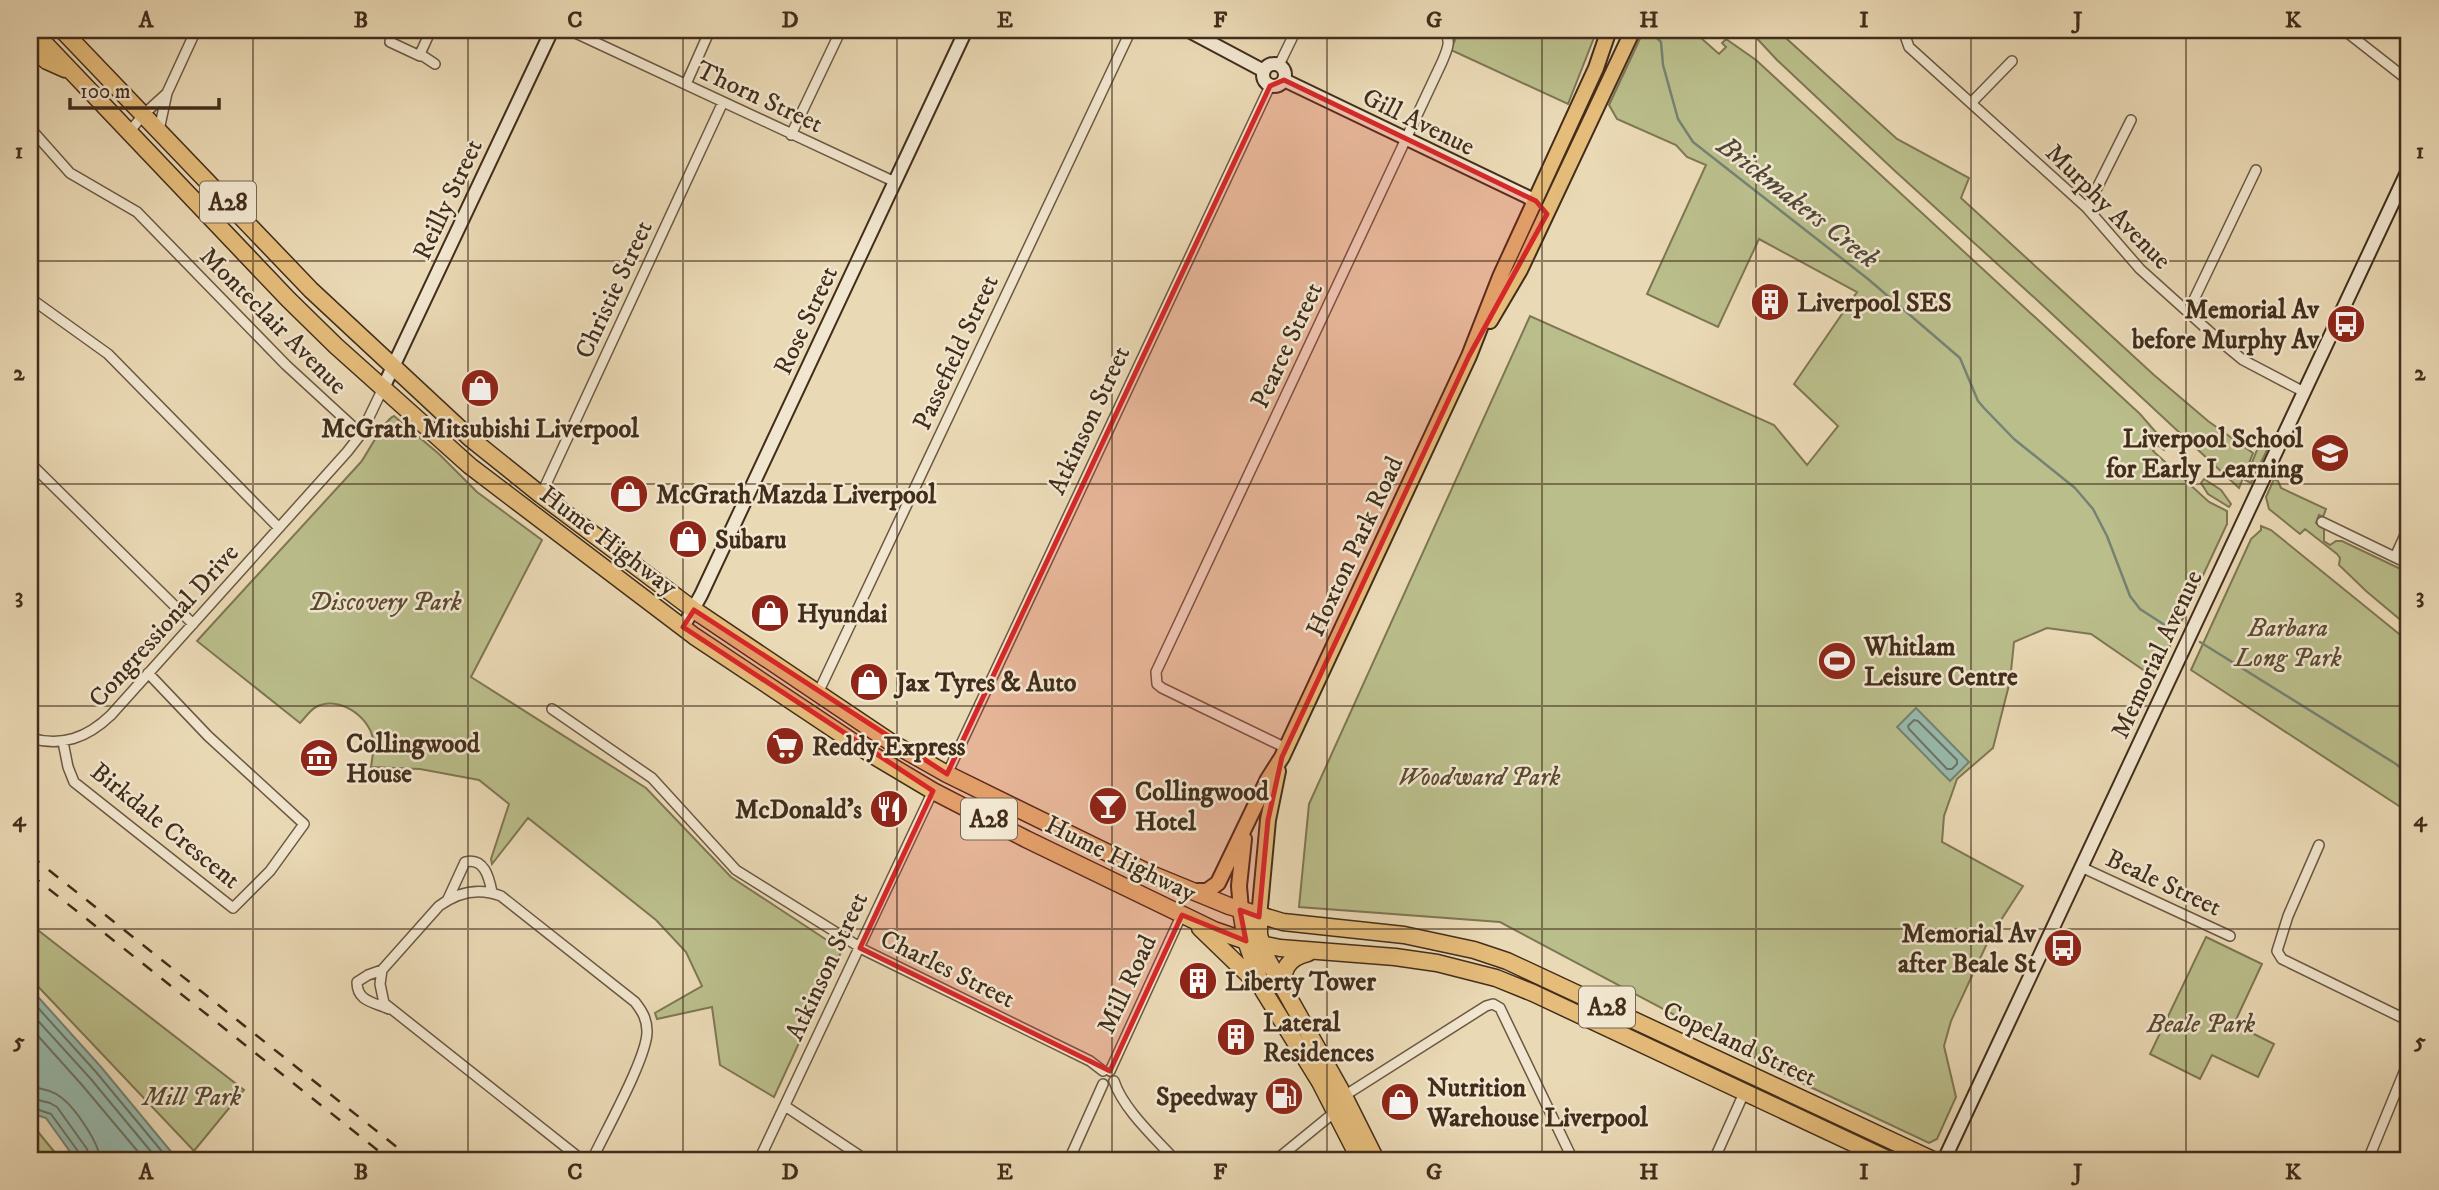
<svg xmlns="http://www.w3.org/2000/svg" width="2439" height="1190" font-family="'IM FELL DW Pica',serif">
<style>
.green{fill:#babe8b;stroke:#7e7653;stroke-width:2}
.water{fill:#98baae;stroke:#768273;stroke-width:2}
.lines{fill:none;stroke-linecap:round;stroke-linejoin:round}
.shore{stroke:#6d7464;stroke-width:2}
.stream{stroke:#768273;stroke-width:2.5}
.street-casing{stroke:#6c5842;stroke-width:12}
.secondary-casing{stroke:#422d1b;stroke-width:16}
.primary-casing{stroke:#422d1b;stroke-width:18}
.highway-casing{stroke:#422d1b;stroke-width:19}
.street{stroke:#f1e6cf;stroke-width:9}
.secondary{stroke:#f1e6cf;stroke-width:12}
.primary{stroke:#e5bc7a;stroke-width:14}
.highway{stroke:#e5bc7a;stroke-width:16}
.rail{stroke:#422d1b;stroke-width:2.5;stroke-dasharray:12 12;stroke-linecap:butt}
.marked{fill:#d62828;fill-opacity:0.2;stroke:#d62828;stroke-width:5;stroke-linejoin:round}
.grid{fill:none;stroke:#422d1b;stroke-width:2;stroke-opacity:0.55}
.labels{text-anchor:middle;stroke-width:5;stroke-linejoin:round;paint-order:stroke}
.shield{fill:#f1e6cf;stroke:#766451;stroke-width:2}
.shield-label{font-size:24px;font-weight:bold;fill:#422d1b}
.street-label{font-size:26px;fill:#422d1b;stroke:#f1e6cf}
.poi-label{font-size:26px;font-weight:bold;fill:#422d1b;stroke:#f1e6cf;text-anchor:start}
.park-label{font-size:26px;font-style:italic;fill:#5a4a31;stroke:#f1e6cf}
.water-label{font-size:28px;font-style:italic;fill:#534938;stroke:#f1e6cf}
.neatline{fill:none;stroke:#422d1b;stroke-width:2.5}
.grid-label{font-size:23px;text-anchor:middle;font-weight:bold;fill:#422d1b}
</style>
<rect width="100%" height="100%" fill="#ead9b5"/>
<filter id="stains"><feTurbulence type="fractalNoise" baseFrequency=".00286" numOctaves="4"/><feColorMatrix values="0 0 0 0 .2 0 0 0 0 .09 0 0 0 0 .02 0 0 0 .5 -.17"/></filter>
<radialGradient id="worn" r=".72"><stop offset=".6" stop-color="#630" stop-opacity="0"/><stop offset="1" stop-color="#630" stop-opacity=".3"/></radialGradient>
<path class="green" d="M1459 30H1597L1568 104 1451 50Z
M1644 30H1692L1719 54 1726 47 1722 43 1726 39 1756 60 2140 414 2168 446 2164 450 2158 445 2153 451 2209 502 2227 511V524L2155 678 2091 634 2047 628 2014 642 2010 681 1993 748 1957 779 1944 816 1942 842 2023 886 1990 937 1951 1021 1944 1046 1956 1097 1937 1139 1929 1143 1806 1085 1500 922 1299 907 1309 804 1530 316 1774 425 1807 465 1838 426 1794 384 1857 292 1759 239 1718 327 1647 294 1706 165 1687 157 1676 145 1617 119 1609 105Z
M1749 30H1777L1897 139 1969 178 1961 198 2154 375 2208 421 2253 453 2239 488 2037 300 1895 171 1777 60Z
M394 416 439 454 477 492 542 540 471 677 646 788 731 877 842 950 774 1097 720 1065 712 1007 657 1019 655 1013 702 986 686 952 656 920 528 818 492 864 491 859 509 804 479 780 420 769 371 767C372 758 375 748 373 739 369 716 338 695 316 707 310 710 304 719 300 723L197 641 361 462C369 451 384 420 394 416Z
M2261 440 2270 444 2251 483 2245 480Z
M2204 479 2221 490 2231 504 2229 507 2208 494 2201 483Z
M2274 479 2278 481 2281 488 2326 509 2323 517 2319 515 2316 523 2324 529V541L2330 545 2336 541H2342L2409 573V627L2366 591 2339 565 2340 558 2337 554 2305 529 2300 534 2269 509 2266 497Z
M2261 526 2271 530 2409 642V815L2402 808 2191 670 2251 539 2261 530Z
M30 924 244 1090 194 1151 30 978Z
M2206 937 2262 964 2234 1024 2274 1044 2258 1077 2212 1055 2200 1079 2150 1054Z
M30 1122 61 1160H30Z"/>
<path class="water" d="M1916 708 1969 762 1950 781 1897 727Z
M30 988 101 1067 178 1160H76L46 1118 30 1113Z"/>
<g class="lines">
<path class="shore" d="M1914 720 1918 721 1957 760V764L1952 769H1947L1909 729 1908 726Z
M30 999 96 1072 169 1160
M30 1012 90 1078 158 1160
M30 1027 82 1085 145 1160
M30 1087C40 1088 54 1091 62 1098 75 1108 100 1144 100 1160
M30 1098 50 1103 57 1107 87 1149 90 1160
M30 1107 51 1114 80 1154 81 1160"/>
<path class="stream" d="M1649 30 1661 42 1663 65 1678 119 1693 142 1868 279 1960 358 1978 401 1984 408 2014 439 2075 488 2093 509 2107 536 2130 596 2140 609 2174 631
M2200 642 2396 764 2409 775"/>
<g class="street-casing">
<path id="street" d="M393 30 390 42 420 56
M431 30 420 54 435 64
M569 30 895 182
M1903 30 1909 47 2087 208 2140 269 2220 341 2243 360 2304 392
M2344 30 2409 81
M1279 65 1296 30
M686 84 710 30
M1972 102 2012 61
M30 128 70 173 137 212 286 365 361 434
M159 130 167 93 196 30
M130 131 144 114 166 94
M791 135 841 30
M2087 208 2131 120
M30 298 108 354 279 528
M2188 312 2256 170
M30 463 193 624
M541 495 723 102
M2322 522 2409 564
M2395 557 2409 526
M818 693 1131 30
M552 709 652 778 736 870 866 951 1090 1061 1103 1071
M30 738C62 747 87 738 111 715L347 452 361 434 383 388
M63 742 68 767 74 782 233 908 270 871 304 824 208 736 148 673
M1286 748 1162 688 1157 684 1156 672 1442 62C1447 50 1452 41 1444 30
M947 774 1270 86
M2319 845 2288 916 2277 951 2282 959 2409 1021
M2081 867 2230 936
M448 899 465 862C484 857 489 877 492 892
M382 970 368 975 357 982C357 1002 374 1002 389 1009
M1110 1071 1181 916
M1114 1081C1123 1109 1155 1138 1175 1160
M1344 1096 1486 1006 1493 1004 1500 1008 1573 1160
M785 1106 866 1160
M582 1160 384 1003 380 984 382 970 439 906C458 892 478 887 501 896L635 1002C642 1011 647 1019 647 1031 648 1056 604 1134 592 1160
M759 1160 933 791
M1069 1160 1103 1084
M1276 1160 1336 1111
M1714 1160 1744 1093
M2368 1160 2409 1060"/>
</g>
<g class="secondary-casing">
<path id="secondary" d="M1187 30 1264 71
M1263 75a11 11 0 1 1 22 0a11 11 0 1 1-22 0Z
M1284 80 1536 201
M383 388 552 30
M683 627 701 595 966 30
M1944 1160 2409 168"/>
</g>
<g class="primary-casing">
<path id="primary" d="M1490 321 1520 270 1633 30
M1192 891H1207L1218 883 1268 779 1282 757 1469 356 1500 277 1596 68 1609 30
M1241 910 1239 886 1244 839
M1259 917 1268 820 1278 771"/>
</g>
<g class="highway-casing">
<path id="highway" d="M32 30 288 299 336 346 470 466 694 636 871 754 933 791 1026 839 1214 930 1246 941 1280 948 1395 957 1437 963 1496 978 1533 993 1889 1160
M62 30 311 290 470 438 541 495 694 610 892 743 947 774 1151 874 1229 906 1283 922 1404 935 1474 950 1507 961 1933 1160
M30 47 47 61 65 69
M1241 910 1246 941 1263 990 1320 1082 1360 1160
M1259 917V935L1266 957 1344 1096 1376 1160
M1200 928 1259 985
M1285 990C1280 970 1288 958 1308 953"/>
</g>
<use href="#street" class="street"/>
<use href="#secondary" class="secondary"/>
<use href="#primary" class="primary"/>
<use href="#highway" class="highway"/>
<path class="rail" d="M30 855 413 1160
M30 874 390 1160"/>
</g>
<path class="marked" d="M1284 80 1536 201 1547 214 1469 356 1282 757 1268 820 1259 917 1240 910 1246 941 1182 915 1110 1071 860 948 933 791 683 627 694 610 947 774 1270 86Z"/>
<path class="grid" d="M253 30V1160M468 30V1160M683 30V1160M897 30V1160M1112 30V1160M1327 30V1160M1542 30V1160M1756 30V1160M1971 30V1160M2186 30V1160M30 261H2409M30 484H2409M30 706H2409M30 929H2409"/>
<defs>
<g id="building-disc" transform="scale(2.0125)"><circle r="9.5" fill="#8f2418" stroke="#f1e6cf"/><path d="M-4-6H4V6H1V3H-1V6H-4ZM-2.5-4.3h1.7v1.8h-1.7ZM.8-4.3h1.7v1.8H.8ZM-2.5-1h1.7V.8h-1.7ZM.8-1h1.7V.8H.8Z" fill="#fff"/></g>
<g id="bus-disc" transform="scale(2.0125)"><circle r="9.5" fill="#8f2418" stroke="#f1e6cf"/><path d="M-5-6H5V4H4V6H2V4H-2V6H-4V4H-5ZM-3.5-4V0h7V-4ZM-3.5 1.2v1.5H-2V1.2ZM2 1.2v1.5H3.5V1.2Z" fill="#fff"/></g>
<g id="shop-disc" transform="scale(2.0125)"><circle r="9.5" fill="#8f2418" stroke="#f1e6cf"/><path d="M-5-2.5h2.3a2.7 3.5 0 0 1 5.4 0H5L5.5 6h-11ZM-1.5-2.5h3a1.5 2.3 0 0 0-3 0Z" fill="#fff"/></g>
<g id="school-disc" transform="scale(2.0125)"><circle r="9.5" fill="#8f2418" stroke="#f1e6cf"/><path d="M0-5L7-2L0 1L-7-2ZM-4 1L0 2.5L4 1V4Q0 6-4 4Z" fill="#fff"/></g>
<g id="stadium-disc" transform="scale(2.0125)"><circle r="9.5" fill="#8f2418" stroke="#f1e6cf"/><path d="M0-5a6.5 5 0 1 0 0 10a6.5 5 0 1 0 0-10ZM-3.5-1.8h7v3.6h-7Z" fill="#fff"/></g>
<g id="supermarket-disc" transform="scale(2.0125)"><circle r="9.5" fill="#8f2418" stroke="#f1e6cf"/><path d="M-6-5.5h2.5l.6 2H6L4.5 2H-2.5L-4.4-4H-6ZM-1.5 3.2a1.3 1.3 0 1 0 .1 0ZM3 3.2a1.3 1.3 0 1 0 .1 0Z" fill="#fff"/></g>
<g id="museum-disc" transform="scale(2.0125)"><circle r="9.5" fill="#8f2418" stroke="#f1e6cf"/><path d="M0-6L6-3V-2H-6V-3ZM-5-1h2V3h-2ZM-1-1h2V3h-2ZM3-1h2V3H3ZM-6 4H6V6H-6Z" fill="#fff"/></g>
<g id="bar-disc" transform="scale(2.0125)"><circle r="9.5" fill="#8f2418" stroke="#f1e6cf"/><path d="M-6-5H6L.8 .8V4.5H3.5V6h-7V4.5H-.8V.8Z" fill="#fff"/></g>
<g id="restaurant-disc" transform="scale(2.0125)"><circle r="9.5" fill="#8f2418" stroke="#f1e6cf"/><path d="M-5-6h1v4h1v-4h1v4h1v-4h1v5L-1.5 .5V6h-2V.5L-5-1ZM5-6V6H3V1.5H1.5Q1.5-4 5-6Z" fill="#fff"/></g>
<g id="fuel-disc" transform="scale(2.0125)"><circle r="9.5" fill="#8f2418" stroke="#f1e6cf"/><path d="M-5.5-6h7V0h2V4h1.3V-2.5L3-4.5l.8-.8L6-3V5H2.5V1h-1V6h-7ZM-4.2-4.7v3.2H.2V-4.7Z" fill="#fff"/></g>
</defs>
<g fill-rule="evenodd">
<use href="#building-disc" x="1770" y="302"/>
<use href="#bus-disc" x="2346" y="324"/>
<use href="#shop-disc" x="480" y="388"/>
<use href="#school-disc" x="2330" y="453"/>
<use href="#shop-disc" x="629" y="494"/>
<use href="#shop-disc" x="688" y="539"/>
<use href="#shop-disc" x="770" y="613"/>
<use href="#stadium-disc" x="1837" y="661"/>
<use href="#shop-disc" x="869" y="682"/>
<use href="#supermarket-disc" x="785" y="746"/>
<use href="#museum-disc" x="319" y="758"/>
<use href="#bar-disc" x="1108" y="806"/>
<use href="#restaurant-disc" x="889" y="809"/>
<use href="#bus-disc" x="2063" y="948"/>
<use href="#building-disc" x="1198" y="981"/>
<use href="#building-disc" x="1236" y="1037"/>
<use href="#fuel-disc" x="1284" y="1096"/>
<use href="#shop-disc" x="1400" y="1102"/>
</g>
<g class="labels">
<g class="shield">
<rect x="200" y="181.5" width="56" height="41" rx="5"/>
<rect x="961" y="798.5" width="56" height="41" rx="5"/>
<rect x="1579" y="986.5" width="56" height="41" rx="5"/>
</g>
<g class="shield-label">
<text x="228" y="210">A28</text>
<text x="989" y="827">A28</text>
<text x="1607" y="1015">A28</text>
</g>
<g class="street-label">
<text transform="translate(760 96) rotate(25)" y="9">Thorn Street</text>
<text transform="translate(1419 121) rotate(26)" y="9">Gill Avenue</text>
<text transform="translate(447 199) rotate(-65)" y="9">Reilly Street</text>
<text transform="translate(2109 206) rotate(45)" y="9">Murphy Avenue</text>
<text transform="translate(613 289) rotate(-65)" y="9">Christie Street</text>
<text transform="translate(274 320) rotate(45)" y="9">Monteclair Avenue</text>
<text transform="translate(805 320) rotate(-65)" y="9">Rose Street</text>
<text transform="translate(1286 345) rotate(-65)" y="9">Pearce Street</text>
<text transform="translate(955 352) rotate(-65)" y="9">Passefield Street</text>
<text transform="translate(1088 420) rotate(-65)" y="9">Atkinson Street</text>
<text transform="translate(609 540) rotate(37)" y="9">Hume Highway</text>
<text transform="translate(1354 546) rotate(-65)" y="9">Hoxton Park Road</text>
<text transform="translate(163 625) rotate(-48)" y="9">Congressional Drive</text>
<text transform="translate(2156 654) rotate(-65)" y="9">Memorial Avenue</text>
<text transform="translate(166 825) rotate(39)" y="9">Birkdale Crescent</text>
<text transform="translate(1121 858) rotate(26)" y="9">Hume Highway</text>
<text transform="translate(2164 882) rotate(25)" y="9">Beale Street</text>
<text transform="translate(826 966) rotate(-65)" y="9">Atkinson Street</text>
<text transform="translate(948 968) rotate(26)" y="9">Charles Street</text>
<text transform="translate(1126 984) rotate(-65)" y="9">Mill Road</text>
<text transform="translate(1740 1043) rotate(25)" y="9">Copeland Street</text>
</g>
<g class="poi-label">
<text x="1797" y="311">Liverpool SES</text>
<text x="2319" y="318" text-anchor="end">Memorial Av<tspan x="2319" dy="30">before Murphy Av</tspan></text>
<text x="480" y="437" text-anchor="middle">McGrath Mitsubishi Liverpool</text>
<text x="2303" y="447" text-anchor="end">Liverpool School<tspan x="2303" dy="30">for Early Learning</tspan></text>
<text x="656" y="503">McGrath Mazda Liverpool</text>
<text x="715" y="548">Subaru</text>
<text x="797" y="622">Hyundai</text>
<text x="1864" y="655">Whitlam<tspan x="1864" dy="30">Leisure Centre</tspan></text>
<text x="896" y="691">Jax Tyres &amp; Auto</text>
<text x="346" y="752">Collingwood<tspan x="346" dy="30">House</tspan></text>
<text x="812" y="755">Reddy Express</text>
<text x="1135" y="800">Collingwood<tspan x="1135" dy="30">Hotel</tspan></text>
<text x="862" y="818" text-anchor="end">McDonald's</text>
<text x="2036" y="942" text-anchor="end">Memorial Av<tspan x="2036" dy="30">after Beale St</tspan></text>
<text x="1225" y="990">Liberty Tower</text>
<text x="1263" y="1031">Lateral<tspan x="1263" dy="30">Residences</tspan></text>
<text x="1427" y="1096">Nutrition<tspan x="1427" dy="30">Warehouse Liverpool</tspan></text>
<text x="1257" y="1105" text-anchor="end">Speedway</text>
</g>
<g class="park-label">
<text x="385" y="610">Discovery Park</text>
<text x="2288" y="636">Barbara<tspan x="2288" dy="30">Long Park</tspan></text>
<text x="1479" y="785">Woodward Park</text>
<text x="2201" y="1032">Beale Park</text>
<text x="192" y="1105">Mill Park</text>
</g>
<g class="water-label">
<text transform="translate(1799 201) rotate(38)" y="10">Brickmakers Creek</text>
</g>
</g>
<rect width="2439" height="1190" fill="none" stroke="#ead9b5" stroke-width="77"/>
<path d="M70 98v10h149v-10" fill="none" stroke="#422d1b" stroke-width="3.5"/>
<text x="80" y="98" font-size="21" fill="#422d1b" stroke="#f1e6cf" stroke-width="5" paint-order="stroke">100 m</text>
<rect x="38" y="38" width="2362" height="1114" class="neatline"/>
<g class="grid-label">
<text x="146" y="27">A</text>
<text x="361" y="27">B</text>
<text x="575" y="27">C</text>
<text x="790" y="27">D</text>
<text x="1005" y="27">E</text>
<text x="1220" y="27">F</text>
<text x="1434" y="27">G</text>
<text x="1649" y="27">H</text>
<text x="1864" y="27">I</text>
<text x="2078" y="27">J</text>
<text x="2293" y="27">K</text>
<text x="19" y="158">1</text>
<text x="2420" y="158">1</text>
<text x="19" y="380">2</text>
<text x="2420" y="380">2</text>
<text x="19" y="603">3</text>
<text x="2420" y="603">3</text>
<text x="19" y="826">4</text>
<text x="2420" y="826">4</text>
<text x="19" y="1048">5</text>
<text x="2420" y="1048">5</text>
<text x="146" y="1179">A</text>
<text x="361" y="1179">B</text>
<text x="575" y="1179">C</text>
<text x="790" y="1179">D</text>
<text x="1005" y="1179">E</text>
<text x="1220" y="1179">F</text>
<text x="1434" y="1179">G</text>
<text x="1649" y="1179">H</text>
<text x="1864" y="1179">I</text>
<text x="2078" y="1179">J</text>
<text x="2293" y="1179">K</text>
</g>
<rect width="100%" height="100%" filter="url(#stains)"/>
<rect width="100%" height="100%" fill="url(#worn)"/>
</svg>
